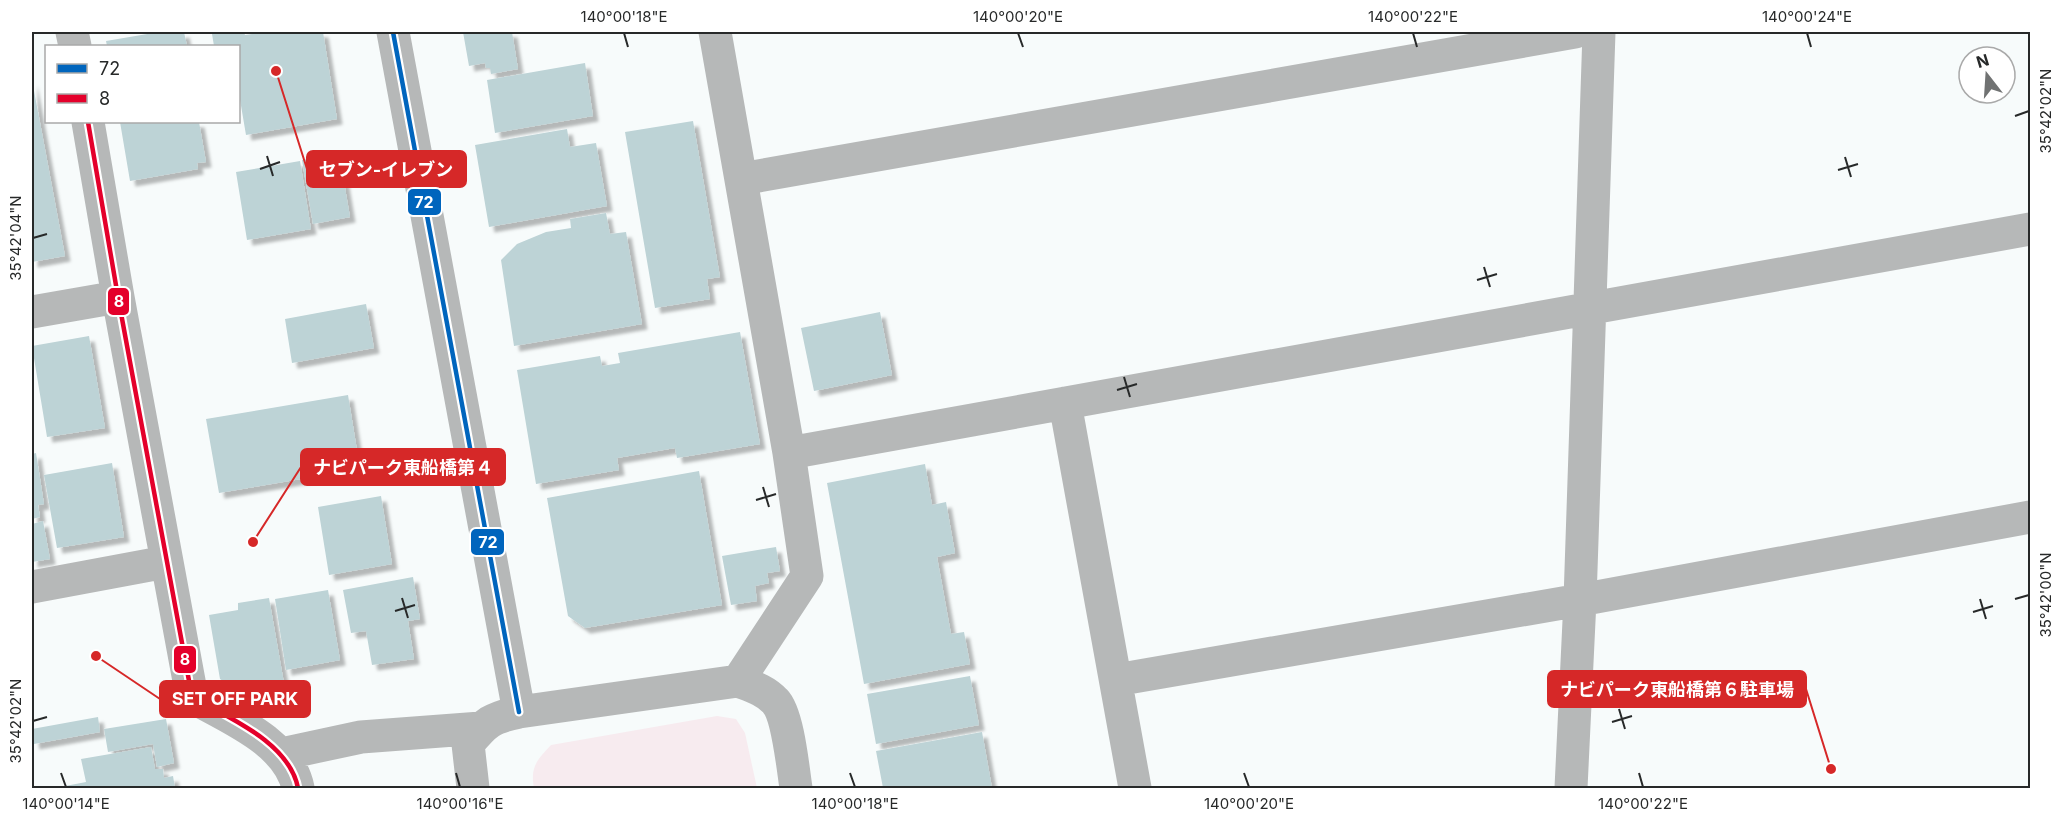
<svg xmlns="http://www.w3.org/2000/svg" width="2062" height="820" font-family="Inter,'Noto Sans JP',sans-serif">
<style>
.green{fill:#f7ebef}
.building{fill:#bdd3d6;filter:url(#shadow)}
.lines{fill:none;stroke-linecap:round;stroke-linejoin:round}
.minor{stroke:#b6b8b8;stroke-width:33}
.bus-1-casing{stroke:#fff;stroke-width:9}
.bus-2-casing{stroke:#fff;stroke-width:9}
.bus-1{stroke:#0065bd;stroke-width:4.5}
.bus-2{stroke:#e4002b;stroke-width:4.5}
.ticks{fill:none;stroke:#272929;stroke-width:2}
.leader{fill:none;stroke:#d62828;stroke-width:2}
.callout-dot{fill:#d62828;stroke:#fff;stroke-width:2}
.callout{fill:#d62828;stroke:#d62828;stroke-width:2}
.callout-label{font-size:18px;text-anchor:middle;font-weight:bold;fill:#fff}
.line-badge{stroke:#fff;stroke-width:2}
.badge-label{font-size:16px;text-anchor:middle;font-weight:bold;fill:#fff}
.neatline{fill:none;stroke:#272929;stroke-width:2}
.ticks-label{font-size:15px;text-anchor:middle;fill:#272929}
</style>
<defs>
<filter id="shadow"><feDropShadow dx="5.5" dy="5.5" stdDeviation="1.5" flood-color="#0004"/></filter>
</defs>
<rect width="100%" height="100%" fill="#f7fbfb"/>
<path class="green" d="M717 716 736 719 745 733 757 788H534C530 767 537 760 551 745Z"/>
<path class="building" d="M159 32H175V34L184 32 187 46H107L106 41Z
M226 32H244L245 35 266 32H323L337 119 246 135 238 88V46H214L212 34Z
M463 32H512L518 69 491 74 490 68H486L485 63 469 66Z
M585 63 593 116 495 133 487 80Z
M32 80 65 256 32 262Z
M693 121 720 277 707 279 710 299 655 308 625 132Z
M120 122H199L206 162 197 163 198 169 130 181Z
M567 129 570 147 596 143 607 206 489 227 475 145Z
M339 153 350 217 313 224 302 160Z
M300 161 311 229 247 240 236 172Z
M606 213 610 234 626 232 642 324 514 346 501 260 517 244 546 232 571 228 570 219Z
M366 304 374 348 292 363 285 319Z
M880 312 892 375 814 391 801 328Z
M740 332 760 444 677 458 675 448 617 458 619 470 536 484 517 370 600 356 602 366 620 363 618 353Z
M89 336 105 428 47 437 32 346Z
M348 395 360 469 219 493 206 419Z
M36 453 44 504 38 505 40 517 32 519V454Z
M112 463 124 537 57 548 44 475Z
M925 464 932 505 946 502 955 553 937 557 951 634 964 632 970 664 864 684 827 483Z
M699 471 722 605 585 628 568 616 547 498Z
M381 496 392 564 329 575 318 507Z
M43 521 50 559 32 562V524Z
M776 547 780 571 767 573 769 583 755 586 757 601 731 605 722 556Z
M413 577 420 619 408 621 414 659 372 665 366 631 351 633 343 590Z
M328 590 340 660 286 670 275 599Z
M269 598 285 689 245 696 220 679 209 615 238 610V603Z
M970 676 979 725 876 744 867 694Z
M98 717 100 732 34 744 32 729Z
M166 719 174 763 157 767 153 744 108 752 104 729Z
M982 732 992 788H883L876 751Z
M151 747 155 769H163L164 778 173 776 175 788H55L86 782 81 759Z"/>
<g class="lines">
<path class="minor" d="M72 32 75 46
M393 32 519 712
M715 32 789 453 807 576 738 681
M88 122 118 297 192 697C229 718 289 742 298 788
M741 179 1575 32
M32 312 118 297
M1065 403 1135 788
M789 453 2030 229
M32 587 166 562
M1116 680 1580 600 2030 517
M282 754 361 737 481 728
M473 788 468 744C486 722 491 718 519 712L738 681C751 686 765 690 775 701 788 714 793 769 796 788
M1571 788 1580 600 1599 32"/>
<g class="bus-1-casing">
<path id="bus-1" d="M393 32 519 712"/>
</g>
<g class="bus-2-casing">
<path id="bus-2" d="M88 122 118 297 192 697C229 718 289 742 298 788"/>
</g>
<use href="#bus-1" class="bus-1"/>
<use href="#bus-2" class="bus-2"/>
</g>
<path class="ticks" d="M624 33 628 47M1018 33 1023 47M1413 33 1417 47M1807 33 1811 47M2015 116 2029 111M267 156 273 176M1845 157 1851 177M260 169 280 162M1838 170 1858 164M33 238 47 234M1484 267 1490 287M1477 280 1497 274M1124 377 1130 397M1117 390 1137 384M763 487 769 507M756 500 776 494M402 598 408 618M1980 599 1986 619M2015 599 2029 595M395 611 415 605M1973 612 1993 606M1619 709 1625 729M33 721 47 717M1612 722 1632 716M61 773 66 787M456 773 460 787M850 773 855 787M1244 773 1249 787M1639 773 1643 787"/>
<path class="leader" d="M276 71L307 169M253 542L301 467M1831 769L1806 689M96 656L160 699"/>
<g class="callout-dot">
<circle cx="276" cy="71" r="6"/>
<circle cx="253" cy="542" r="6"/>
<circle cx="1831" cy="769" r="6"/>
<circle cx="96" cy="656" r="6"/>
</g>
<g class="callout">
<rect x="307" y="151" width="159" height="36" rx="6"/>
<rect x="301" y="449" width="204" height="36" rx="6"/>
<rect x="1548" y="671" width="258" height="36" rx="6"/>
<rect x="160" y="681" width="150" height="36" rx="6"/>
</g>
<g class="callout-label">
<text x="386" y="176">セブン-イレブン</text>
<text x="403" y="474">ナビパーク東船橋第４</text>
<text x="1677" y="696">ナビパーク東船橋第６駐車場</text>
<text x="235" y="705">SET OFF PARK</text>
</g>
<g class="line-badge">
<rect x="407" y="188" width="35" height="28" rx="6" fill="#0065bd"/>
<rect x="107" y="287" width="23" height="29" rx="6" fill="#e4002b"/>
<rect x="470" y="528" width="35" height="28" rx="6" fill="#0065bd"/>
<rect x="173" y="645" width="24" height="29" rx="6" fill="#e4002b"/>
</g>
<g class="badge-label">
<text x="424" y="208">72</text>
<text x="119" y="307">8</text>
<text x="488" y="548">72</text>
<text x="185" y="665">8</text>
</g>
<rect width="2062" height="820" fill="none" stroke="#ffffff" stroke-width="66"/>
<rect x="45" y="45" width="195" height="78" fill="#ffffff" stroke="#a9a9a9" stroke-width="1.5"/>
<rect x="57" y="64" width="30" height="9" fill="#0065bd" stroke="#a9a9a9" stroke-width="1.5"/>
<text x="99" y="75" font-size="18" fill="#272929">72</text>
<rect x="57" y="94" width="30" height="9" fill="#e4002b" stroke="#a9a9a9" stroke-width="1.5"/>
<text x="99" y="105" font-size="18" fill="#272929">8</text>
<g transform="translate(1987 75) rotate(343)"><circle r="28" fill="#ffffff" stroke="#a9a9a9" stroke-width="1.5"/>
<path d="M0-4.5L10 22L0 15L-10 22Z" fill="#707272"/>
<text y="-9" font-size="16" font-weight="bold" text-anchor="middle" fill="#272929">N</text>
</g>
<rect x="33" y="33" width="1996" height="754" class="neatline"/>
<g class="ticks-label">
<text x="624" y="22">140°00'18"E</text>
<text x="1018" y="22">140°00'20"E</text>
<text x="1413" y="22">140°00'22"E</text>
<text x="1807" y="22">140°00'24"E</text>
<text transform="translate(2046 111) rotate(-90)" y="5">35°42'02"N</text>
<text transform="translate(16 238) rotate(-90)" y="5">35°42'04"N</text>
<text transform="translate(2046 595) rotate(-90)" y="5">35°42'00"N</text>
<text transform="translate(16 721) rotate(-90)" y="5">35°42'02"N</text>
<text x="66" y="809">140°00'14"E</text>
<text x="460" y="809">140°00'16"E</text>
<text x="855" y="809">140°00'18"E</text>
<text x="1249" y="809">140°00'20"E</text>
<text x="1643" y="809">140°00'22"E</text>
</g>
</svg>
